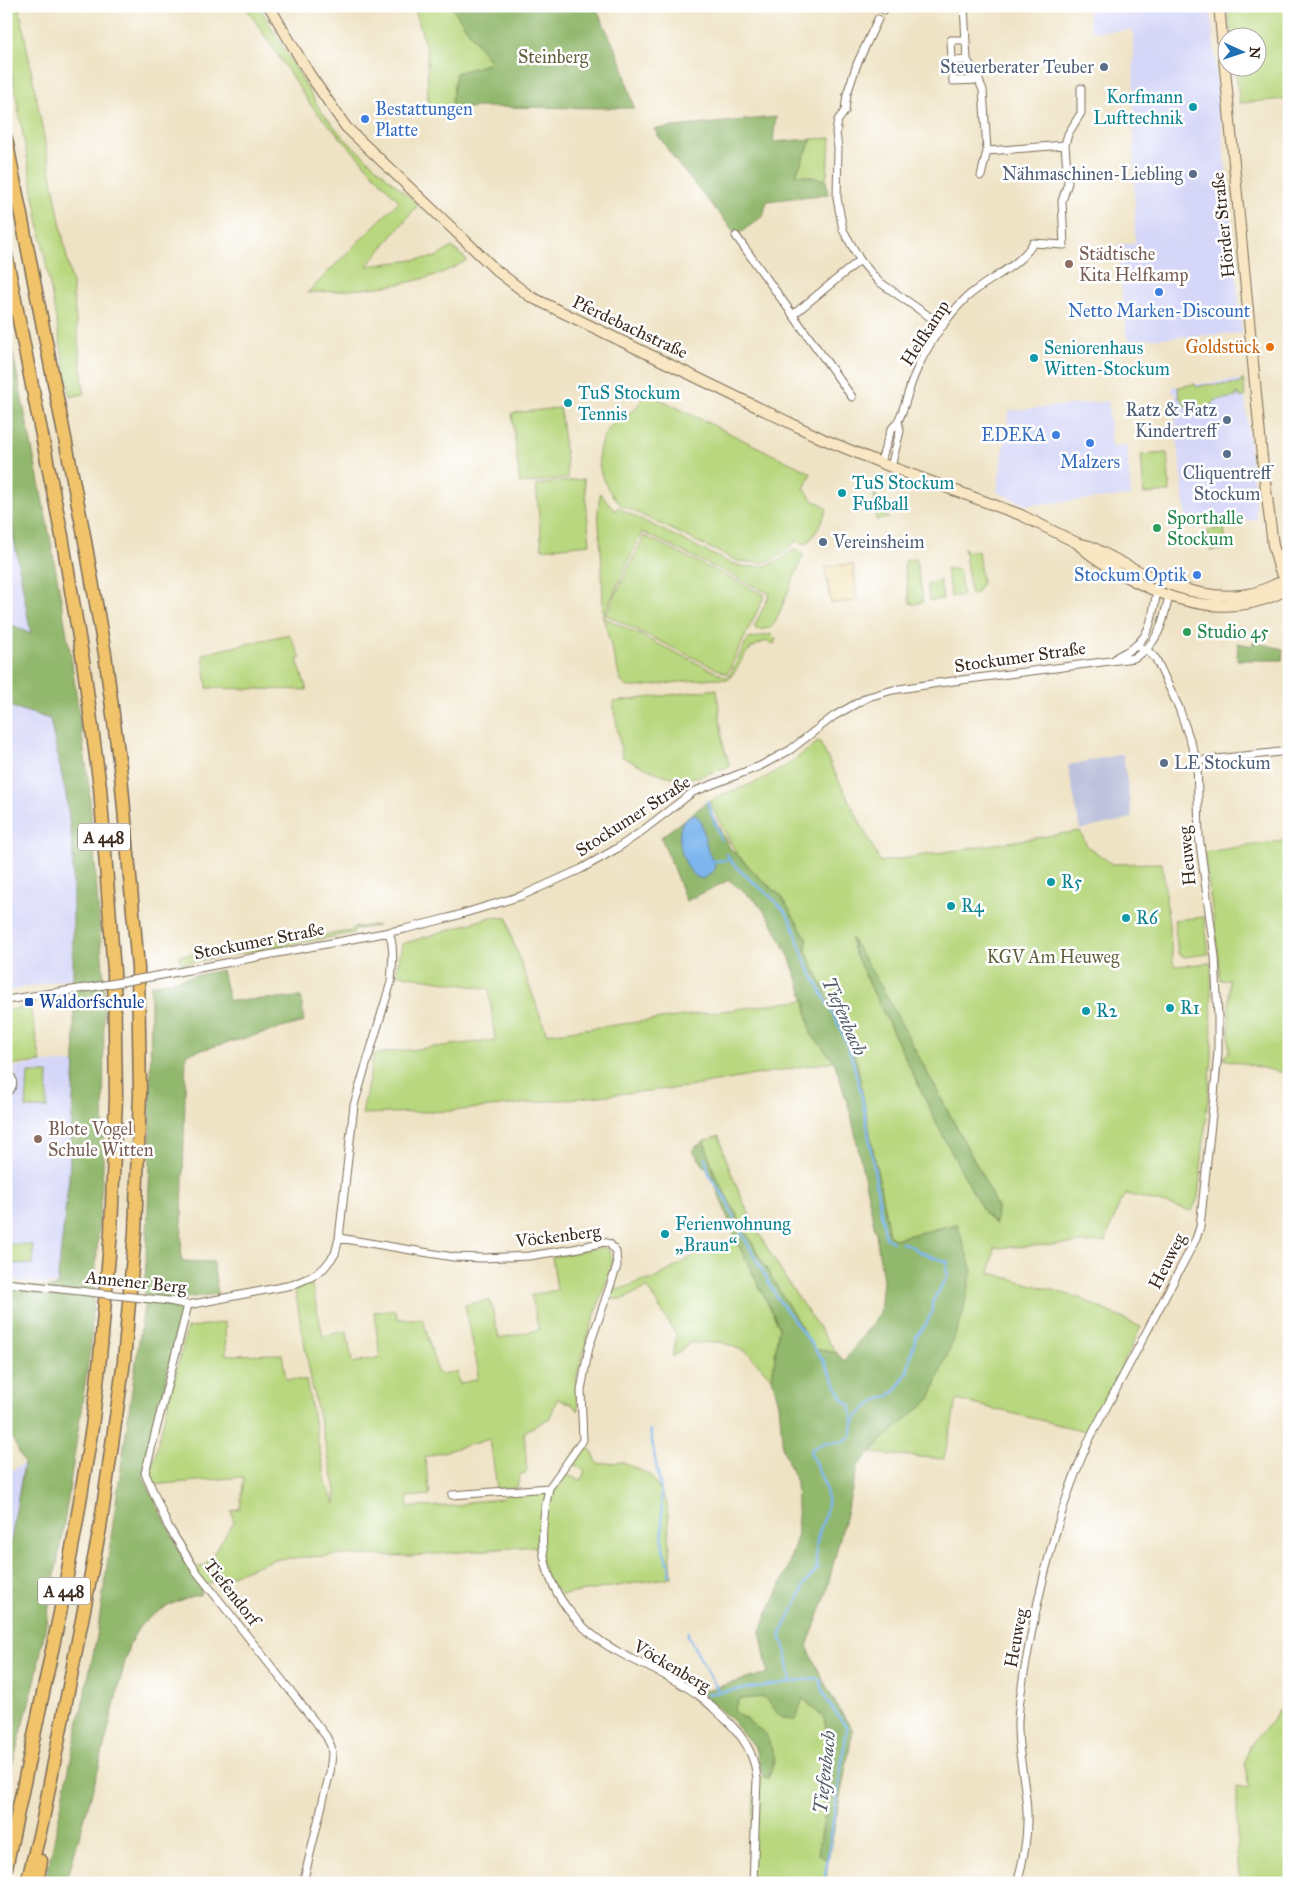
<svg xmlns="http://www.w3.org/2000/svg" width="1295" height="1889" font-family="'IM FELL Great Primer',serif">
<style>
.built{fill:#d6d7f8}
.industrial{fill:#bec2dd}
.green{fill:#b8d77e;stroke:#7a804e;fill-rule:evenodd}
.forest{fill:#92b86d;stroke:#667146}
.sand{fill:#eeda9e;stroke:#94825e}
.water{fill:#7db6ee;stroke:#5c7086}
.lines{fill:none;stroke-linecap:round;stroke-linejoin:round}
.stream{stroke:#7db6ee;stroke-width:2.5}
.street-casing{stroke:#7a6b58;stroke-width:9}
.secondary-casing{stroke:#7a6b58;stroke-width:12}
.highway-casing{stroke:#7a6b58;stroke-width:15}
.street{stroke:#fff;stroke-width:7}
.secondary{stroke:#f9e7c3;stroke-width:10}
.highway{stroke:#f1c36a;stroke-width:12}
.street-bridge-casing{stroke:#7a6b58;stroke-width:9;stroke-linecap:butt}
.street-bridge{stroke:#fff;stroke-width:7}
.service-dot{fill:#5c6f8a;stroke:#fff;stroke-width:2}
.culture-dot{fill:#0f9aa8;stroke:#fff;stroke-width:2}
.shop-dot{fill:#3f7fe0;stroke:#fff;stroke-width:2}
.education-dot{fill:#8d6e63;stroke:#fff;stroke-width:2}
.food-dot{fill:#e8710a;stroke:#fff;stroke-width:2}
.leisure-dot{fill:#2e9e5b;stroke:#fff;stroke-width:2}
.transit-dot{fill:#1a4fb4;stroke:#fff;stroke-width:2}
.labels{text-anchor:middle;stroke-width:5;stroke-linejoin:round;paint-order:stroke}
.shield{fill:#fff;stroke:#766a62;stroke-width:1}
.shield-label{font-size:16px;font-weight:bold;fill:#3b2a1e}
.park-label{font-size:18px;fill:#605e3b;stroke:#fff}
.service-label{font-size:18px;fill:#4e5e75;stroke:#fff;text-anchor:end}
.culture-label{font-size:18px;fill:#0d838f;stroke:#fff;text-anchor:start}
.shop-label{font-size:18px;fill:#366cbe;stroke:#fff}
.street-label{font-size:18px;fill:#3b2a1e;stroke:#fff}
.education-label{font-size:18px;fill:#785e54;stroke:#fff;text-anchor:start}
.food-label{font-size:18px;fill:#c56008;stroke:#fff;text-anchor:end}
.leisure-label{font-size:18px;fill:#27864d;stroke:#fff;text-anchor:start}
.transit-label{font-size:18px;fill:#164399;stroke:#fff;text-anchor:start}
.water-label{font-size:19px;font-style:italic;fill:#525b67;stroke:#fff}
</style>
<rect width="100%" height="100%" fill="#fff"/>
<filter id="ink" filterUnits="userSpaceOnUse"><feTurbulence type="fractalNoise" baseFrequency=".02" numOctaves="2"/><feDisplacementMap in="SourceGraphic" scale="10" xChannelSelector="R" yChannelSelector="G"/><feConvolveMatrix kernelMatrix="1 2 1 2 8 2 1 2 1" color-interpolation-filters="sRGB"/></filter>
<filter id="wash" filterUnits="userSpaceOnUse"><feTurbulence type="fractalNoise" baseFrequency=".0096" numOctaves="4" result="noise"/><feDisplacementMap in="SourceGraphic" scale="20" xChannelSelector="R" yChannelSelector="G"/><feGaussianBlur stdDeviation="1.12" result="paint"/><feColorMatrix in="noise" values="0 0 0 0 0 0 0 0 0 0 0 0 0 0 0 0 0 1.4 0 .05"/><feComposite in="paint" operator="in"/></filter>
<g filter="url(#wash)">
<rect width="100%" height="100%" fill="#efe3c5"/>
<path class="built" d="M1087 6H1210L1242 333 1127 340 1117 244H1135L1133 30 1091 32Z
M1243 379 1257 520 1186 522 1173 398H1176V393H1173L1172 387Z
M1108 401 1111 447 1127 446 1131 496 1026 505 997 492 1009 411Z
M6 494 18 559 31 635 6 622Z
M6 705 50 719 66 795 73 850 72 978 12 990 6 988Z
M75 1062 69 1178 57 1285 6 1280V1100L16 1093 17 1082 14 1067 41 1063Z
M24 1463 6 1570V1474Z"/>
<path class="industrial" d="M1123 754 1132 818 1080 830 1068 765Z"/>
<path class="green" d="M6 6H19L72 284 84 394 70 397 6 40Z
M245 6H259L321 111 344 138 418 205 367 266 436 257 452 247 467 260C424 288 358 289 307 293L399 201 312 107Z
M414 6H451L491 63 456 73 450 112 431 109 428 99 427 52Z
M1241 6H1289V117L1285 99 1240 103 1235 68H1258V38L1231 37 1228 13Z
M831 138 826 180 796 174 812 139Z
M1243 379 1245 397H1239V394H1236V397L1216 400C1209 407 1200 416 1191 413L1184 404 1182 400 1179 398 1178 387 1195 384 1196 387 1205 385 1239 384Z
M645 392 811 473 804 489C809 492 808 495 812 499 817 503 823 503 827 509 824 517 814 540 805 544L796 541 787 551 772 560 760 563 737 561 621 505C600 485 589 453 610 427 617 419 626 415 635 409 640 405 642 398 645 392Z
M560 408 568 478 520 484 512 413Z
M1167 453 1170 492 1144 494 1141 455Z
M584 479 590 544 542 549 536 485Z
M881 479C881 482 879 485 877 489 874 501 880 511 889 518L876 520 874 493Z
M600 493 615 511 618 507 630 514 728 562 742 566 751 567 768 565 778 561 795 549 801 552 803 556 775 623 770 628 758 630 754 627 770 594 642 532 603 617 728 678 748 639 771 634 776 639 774 644 767 641C739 650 745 662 728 680L714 678 638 687H628L621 682 603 617 602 565 598 511Z
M1224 528 1227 549 1210 551 1208 530Z
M644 536 765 595 727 674 606 615Z
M964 547 968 551H978L982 582 977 593 971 595Z
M916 559 923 602 914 604 910 603 904 566 906 560Z
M946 568 959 570 963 595 951 597Z
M940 580 943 599 930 601 927 585Z
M289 634 301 658 297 660 307 690 207 688 203 654Z
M717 689 723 744 730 766C716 771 700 778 685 778 663 779 641 765 622 757L613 702Z
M819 741 880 862 1080 831 1087 846 1112 864 1162 863 1173 962 1175 966 1211 963 1212 1058 1198 1198 1192 1211 1127 1194 1121 1200 1105 1242 994 1248 990 1273 1077 1297 1141 1327 1089 1432 957 1400 944 1459 871 1453 881 1441 957 1224 893 1239 889 1235 857 1064 851 1045 806 952 807 939 781 896 762 880 736 853 709 802C723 792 741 789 756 782 780 771 799 757 819 741ZM851 940 881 986 982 1175 997 1208 995 1224 985 1214 945 1140 854 952Z
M1289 840V1074L1223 1059 1229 1051V979L1220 980 1217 945 1204 852Z
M491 917 508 918 511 936 547 1034 805 1000 811 1034 834 1061 688 1087 451 1111 362 1114 374 1054 495 1040 489 989 396 974 402 944Z
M1204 917 1209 954 1184 957 1178 953 1174 920Z
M372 925 378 926 354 930V933L181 964 179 956 351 931 353 928Z
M30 1006 41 1062 12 1065 6 1024V1011Z
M28 1073H48L47 1108H26Z
M719 1136C741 1216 789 1287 837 1353L814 1349 763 1263 715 1175 704 1141Z
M736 1240 779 1326 772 1379 747 1352 721 1342 690 1343 672 1357 677 1336 647 1287 623 1299H609L613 1287 621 1289 643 1280H652L697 1254 719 1249Z
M7 1244 33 1245V1264L6 1263Z
M601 1247 608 1249 613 1261 589 1332 576 1379 578 1411 570 1403 557 1399 550 1418 524 1432 527 1472 520 1475 517 1487 497 1489 490 1439 425 1457 430 1495 407 1497 408 1507 457 1506 469 1502 501 1499 509 1493 545 1492 557 1487 559 1479 564 1474 581 1480 585 1471 570 1462 581 1446 591 1450 598 1464 621 1462 651 1475 667 1503 672 1577 562 1595 548 1581 535 1546 412 1556 342 1555 275 1559 203 1586 189 1569 205 1566 234 1522 231 1511 240 1508 244 1477 151 1485V1471L187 1328 225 1322 226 1355 282 1354 286 1379 306 1380 326 1483 335 1504 336 1490 314 1396 295 1291 298 1286 311 1282 323 1336 347 1331 352 1363 380 1357 374 1312 395 1310 398 1319H423L438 1374 457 1372 459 1384 477 1379 478 1369 465 1305 490 1300 499 1338 539 1330 531 1295 557 1290 552 1257Z
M1289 1696V1883H1240L1237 1853V1787L1249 1789 1245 1762 1250 1745 1269 1725Z
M765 1697 781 1717 802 1698 824 1718 831 1753 832 1772 818 1854 828 1860 826 1883H749L755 1781 763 1776 768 1778 775 1759 734 1711 739 1699Z"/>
<path class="forest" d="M451 6H595L621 61 634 108 474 107 450 112 456 73 491 63Z
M776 117 773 142 812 139 796 174 826 180 828 194 767 201 763 216 737 235 677 163 654 129Z
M6 320 50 537 72 664 89 787 104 984 103 1166 90 1350 63 1531 36 1677 6 1789V1750L17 1722 6 1697V1570L24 1463 6 1425V1353L9 1351 6 1349V1285L52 1288 57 1285 69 1178 75 1060 73 978V850L66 795 50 719 6 705V622L31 634 6 494Z
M1253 642 1283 649 1282 660H1237L1238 643 1252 646Z
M706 803 730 848 762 880 781 896 807 939 806 952 851 1045 857 1064 889 1235 894 1239 957 1224 972 1271 962 1317 930 1399 881 1441 858 1466 824 1601 807 1646C820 1675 834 1704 853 1730L828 1860 818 1854 832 1773 831 1753 824 1718 803 1698 796 1719 781 1718 765 1697 739 1699 734 1711 766 1734 775 1759 768 1778 763 1776 755 1748 731 1719 699 1692 768 1673 760 1631 786 1573 798 1533 796 1482 783 1449 779 1403 772 1379 779 1326 736 1240 712 1176 692 1150 704 1141 715 1175 763 1263 814 1349 837 1353 844 1361 880 1313 883 1280 876 1234 851 1114 834 1061 811 1034 805 1000 789 956 770 919 757 902 729 880 686 901 661 837Z
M851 938 881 986 982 1175 997 1208 996 1224 985 1214 945 1140 854 952Z
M222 970 229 1001 301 997 304 1022 186 1054 181 1261 213 1262 218 1294 185 1298 143 1477 189 1569 203 1586 200 1595C183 1596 153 1613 141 1625 136 1631 133 1638 129 1645L99 1767 66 1883H45L97 1636 144 1306 150 1164 151 985Z"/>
<path class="sand" d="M853 564 857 599 854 601 831 603 825 567Z"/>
<path class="water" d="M691 815H696L701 821 708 851 715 865 714 870 703 879C684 877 675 838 682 823 684 819 687 817 691 815Z"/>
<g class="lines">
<path class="stream" d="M707 801 721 840
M726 854C743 881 775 892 791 921 798 936 800 952 808 967 823 996 842 1026 852 1059 870 1117 873 1179 886 1238L893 1242
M713 861 730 860
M705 1158 710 1177 726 1199 735 1221 778 1299 824 1361 843 1399 850 1405 853 1422
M650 1431 661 1491 663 1549 670 1567 669 1576
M688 1632V1636L719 1692
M707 1694 791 1682
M824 1883 847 1728C837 1713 822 1700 821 1681L815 1678 791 1682 785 1647 780 1636 802 1592 803 1586 817 1569C816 1560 815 1550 817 1541 820 1526 829 1511 827 1495 825 1479 814 1466 810 1450L826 1442H842L851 1436C852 1433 852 1428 853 1424 856 1415 879 1396 889 1396L897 1389 907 1372 916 1336 927 1323 932 1311V1302L948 1276 946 1269 948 1262C940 1259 932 1257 924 1254 915 1251 914 1245 902 1243"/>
</g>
</g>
<g filter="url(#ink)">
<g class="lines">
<g class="street-casing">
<path id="street" d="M964 6 967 60 976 74 983 90 987 151 981 176
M884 10 886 6
M878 19 857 64 847 94 845 111 838 120 836 133 838 148 837 198 843 230 860 260 878 281 943 326
M966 40H951L953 81 979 80
M952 61 967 60
M987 151 1065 145
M736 236 852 397
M794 314 860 260
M880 463C884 452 887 441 891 430 893 427 896 425 898 421 904 411 909 387 915 374 925 349 946 317 966 298 987 278 1018 269 1033 243L1064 245 1062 201 1068 183 1065 145 1068 134 1081 113V88
M891 467 900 431 898 421
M1115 659C1120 653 1129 652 1135 646 1152 633 1153 611 1157 591
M1197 761 1289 751
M162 975 405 929 448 918 521 896 581 869 616 849 638 834 693 792 760 766 790 750 834 716 868 697 893 690 938 683 1134 658C1159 644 1163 622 1169 596
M6 1000 92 987
M6 1072C15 1078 15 1087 6 1093
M339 1238 453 1257 483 1258 529 1256 574 1249 604 1242 610 1244 616 1252 617 1266 589 1347 581 1390 583 1440 549 1488 452 1495
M6 1283 61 1289
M169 1301 188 1305 292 1285 311 1277 324 1268 335 1254 339 1238 354 1105 391 982C392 967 395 947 389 933
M188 1305 145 1473 168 1526 196 1571 326 1736 331 1746 332 1754 330 1772 303 1883
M549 1488C545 1507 541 1529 543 1548 547 1591 578 1630 615 1650 642 1666 673 1676 698 1695 708 1702 716 1711 724 1718 743 1735 755 1754 757 1779L753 1883
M1017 1883C1024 1859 1028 1837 1027 1812 1026 1782 1017 1752 1018 1722 1019 1693 1026 1664 1031 1635 1044 1568 1061 1503 1089 1440L1196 1239 1200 1227 1214 1096 1218 1052V1018L1215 957 1199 836 1197 761 1179 708 1156 659 1147 650 1135 646"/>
</g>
<g class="secondary-casing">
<path id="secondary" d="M269 6 310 75 346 127 497 271 531 297 823 439 891 467 1021 515 1077 543 1090 546C1138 571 1192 604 1249 594 1261 592 1273 585 1285 580
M1219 6 1262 457 1273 545 1279 568 1289 586
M1077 543C1090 556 1105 565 1121 574 1172 603 1235 621 1289 588"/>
</g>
<g class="highway-casing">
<path id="highway" d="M6 139 83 530 105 654 121 775 138 968 140 1094 135 1232 124 1361 100 1528 42 1824 27 1883
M6 255 62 536 83 661 100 787 114 972 116 1097 111 1232 100 1358 92 1427 76 1526 61 1608 6 1868
M37 1883 41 1861"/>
</g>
<use href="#street" class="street"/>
<use href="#secondary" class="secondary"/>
<use href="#highway" class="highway"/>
<g class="street-bridge-casing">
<path id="street-bridge" d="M92 987 162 975
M61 1289 169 1301"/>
</g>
<use href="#street-bridge" class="street-bridge"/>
</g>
</g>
<g class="service-dot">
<circle cx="1104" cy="67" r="5"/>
<circle cx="1193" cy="174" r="5"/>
<circle cx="1227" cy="420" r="5"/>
<circle cx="1227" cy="454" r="5"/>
<circle cx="823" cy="542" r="5"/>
<circle cx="1164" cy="763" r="5"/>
</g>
<g class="culture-dot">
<circle cx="1193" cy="107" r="5"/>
<circle cx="1034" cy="358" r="5"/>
<circle cx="568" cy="403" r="5"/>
<circle cx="842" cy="493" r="5"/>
<circle cx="1051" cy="882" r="5"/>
<circle cx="951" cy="906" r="5"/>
<circle cx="1126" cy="918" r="5"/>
<circle cx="1170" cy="1008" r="5"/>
<circle cx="1086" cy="1011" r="5"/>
<circle cx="665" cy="1234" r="5"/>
</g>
<g class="shop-dot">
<circle cx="365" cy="119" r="5"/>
<circle cx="1159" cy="292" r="5"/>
<circle cx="1056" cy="435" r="5"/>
<circle cx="1090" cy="443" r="5"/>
<circle cx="1197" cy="575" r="5"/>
</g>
<g class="education-dot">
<circle cx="1069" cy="264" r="5"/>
<circle cx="38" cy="1139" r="5"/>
</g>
<circle class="food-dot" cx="1270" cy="347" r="5"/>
<g class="leisure-dot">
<circle cx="1157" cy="528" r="5"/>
<circle cx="1187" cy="632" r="5"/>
</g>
<rect class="transit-dot" x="24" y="997" width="10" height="10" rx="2.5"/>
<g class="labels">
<g class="shield">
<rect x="78" y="823.5" width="52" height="27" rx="4"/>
<rect x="38" y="1577.5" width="52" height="27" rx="4"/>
</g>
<g class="shield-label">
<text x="104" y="843">A 448</text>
<text x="64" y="1597">A 448</text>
</g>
<g class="park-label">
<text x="553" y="63">Steinberg</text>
<text x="1053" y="963">KGV Am Heuweg</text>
</g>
<g class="service-label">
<text x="1094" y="73">Steuerberater Teuber</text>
<text x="1183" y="180">Nähmaschinen-Liebling</text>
<text x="1217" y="416">Ratz &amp; Fatz<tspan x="1217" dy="21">Kindertreff</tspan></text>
<text x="1227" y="479" text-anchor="middle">Cliquentreff<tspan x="1227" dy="21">Stockum</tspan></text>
<text x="833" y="548" text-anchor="start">Vereinsheim</text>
<text x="1174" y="769" text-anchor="start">LE Stockum</text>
</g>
<g class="culture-label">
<text x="1183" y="103" text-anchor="end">Korfmann<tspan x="1183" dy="21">Lufttechnik</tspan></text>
<text x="1044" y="354">Seniorenhaus<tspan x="1044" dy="21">Witten-Stockum</tspan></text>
<text x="578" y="399">TuS Stockum<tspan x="578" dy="21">Tennis</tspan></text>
<text x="852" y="489">TuS Stockum<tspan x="852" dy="21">Fußball</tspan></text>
<text x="1061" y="888">R5</text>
<text x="961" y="912">R4</text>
<text x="1136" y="924">R6</text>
<text x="1180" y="1014">R1</text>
<text x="1096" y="1017">R2</text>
<text x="675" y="1230">Ferienwohnung<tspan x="675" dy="21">„Braun“</tspan></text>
</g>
<g class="shop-label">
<text x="375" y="115" text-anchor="start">Bestattungen<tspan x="375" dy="21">Platte</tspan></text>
<text x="1159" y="317">Netto Marken-Discount</text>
<text x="1046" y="441" text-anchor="end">EDEKA</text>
<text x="1090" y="468">Malzers</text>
<text x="1187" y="581" text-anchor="end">Stockum Optik</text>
</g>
<g class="street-label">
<text transform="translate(1223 225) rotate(-96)" y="6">Hörder Straße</text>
<text transform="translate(630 327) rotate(25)" y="6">Pferdebachstraße</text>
<text transform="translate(925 333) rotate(-57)" y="6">Helfkamp</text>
<text transform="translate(1020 657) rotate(-8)" y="6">Stockumer Straße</text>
<text transform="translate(633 816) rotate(-33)" y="6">Stockumer Straße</text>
<text transform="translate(1187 856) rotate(-95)" y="6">Heuweg</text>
<text transform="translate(259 941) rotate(-11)" y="6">Stockumer Straße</text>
<text transform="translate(558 1236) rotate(-7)" y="6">Vöckenberg</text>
<text transform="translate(1167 1261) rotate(-63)" y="6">Heuweg</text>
<text transform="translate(136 1282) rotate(6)" y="6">Annener Berg</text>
<text transform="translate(232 1592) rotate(52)" y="6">Tiefendorf</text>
<text transform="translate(1016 1638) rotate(-79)" y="6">Heuweg</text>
<text transform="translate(672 1666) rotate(30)" y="6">Vöckenberg</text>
</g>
<g class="education-label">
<text x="1079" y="260">Städtische<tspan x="1079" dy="21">Kita Helfkamp</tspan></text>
<text x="48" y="1135">Blote Vogel<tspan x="48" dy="21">Schule Witten</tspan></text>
</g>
<g class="food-label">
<text x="1260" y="353">Goldstück</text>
</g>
<g class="leisure-label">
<text x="1167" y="524">Sporthalle<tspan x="1167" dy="21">Stockum</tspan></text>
<text x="1197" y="638">Studio 45</text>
</g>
<g class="transit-label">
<text x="39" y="1008">Waldorfschule</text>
</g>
<g class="water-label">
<text transform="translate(845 1016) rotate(66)" y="7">Tiefenbach</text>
<text transform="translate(824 1772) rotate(-84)" y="7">Tiefenbach</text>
</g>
</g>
<rect width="1295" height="1889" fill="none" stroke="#fff" stroke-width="25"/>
<g transform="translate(1242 52) rotate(93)"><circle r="24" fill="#ffffff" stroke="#b1aaa5"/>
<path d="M0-4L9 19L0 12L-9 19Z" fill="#1f6fb2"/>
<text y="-8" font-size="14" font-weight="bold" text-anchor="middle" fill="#3b2a1e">N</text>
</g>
</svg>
